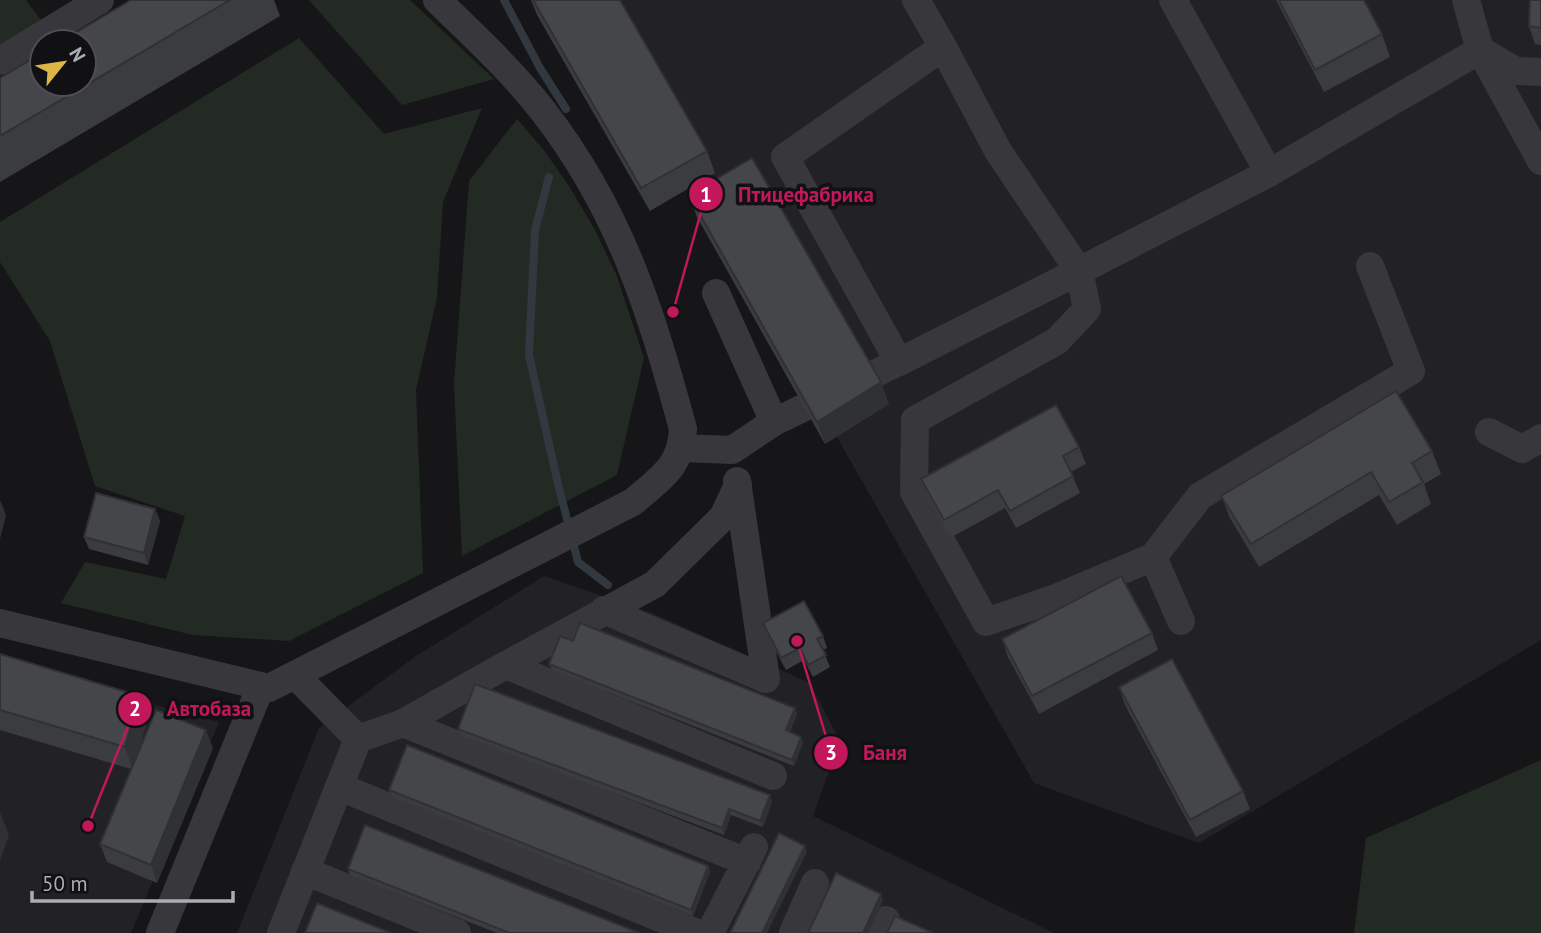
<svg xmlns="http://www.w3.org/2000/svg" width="1541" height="933" font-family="'PT Sans',sans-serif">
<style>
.built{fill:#222225}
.green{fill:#232a24}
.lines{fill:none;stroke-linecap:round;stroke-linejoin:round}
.stream{stroke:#31383f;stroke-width:8}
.minor{stroke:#38383c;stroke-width:28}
.wall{fill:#3b3c40}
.shaded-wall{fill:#303134}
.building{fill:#45464a;stroke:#303134;stroke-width:2}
.leader{fill:none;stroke:#c2185b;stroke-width:2.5}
.callout-dot{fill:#c2185b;stroke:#111113;stroke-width:2.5}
.mark-label{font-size:21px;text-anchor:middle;font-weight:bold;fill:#fff}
.callout-label{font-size:21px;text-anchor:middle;font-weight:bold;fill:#c2185b;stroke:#111113;stroke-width:7;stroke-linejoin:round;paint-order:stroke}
</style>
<rect width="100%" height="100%" fill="#161618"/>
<path class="built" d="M588 0H1541V640L1199 843 1034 783Z
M544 576 652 613 810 683 840 741 813 816 1054 933H237L319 728 416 656Z
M0 664 219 722 131 933H0Z"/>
<path class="green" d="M0 0H26L41 20 0 47Z
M309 0H410L494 79 402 105Z
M299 38 384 134 482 108 443 202 437 298 416 390 423 573 289 641 193 635 61 603 85 562 166 579 185 516 95 486 50 341 0 262V222Z
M517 119 543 149 569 186 595 230 616 274 644 358 617 475 462 556 454 384 469 181Z
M1541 760V933H1354L1366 838Z"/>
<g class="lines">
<path class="stream" d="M504 0 540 68 566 109
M549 177 535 230 529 355 558 484 578 562 608 585"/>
<path class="minor" d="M916 0 943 47 785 157 899 362 1079 271 1087 309 1057 341 915 420 914 492 986 622 1056 598 1153 557
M1173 0 1269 173 1480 50 1516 71 1541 72
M1466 0 1480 50 1541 161
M943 47 998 151 1079 271 1269 173
M0 61 100 0
M774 422 899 362
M1489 432 1522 449 1541 438
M682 448 732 450 774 422 716 293
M737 481 766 679
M604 610 766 679
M1181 621 1153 557 1200 496 1411 371 1370 266
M0 623 269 688 633 502C660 478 681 468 683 429 651 311 620 210 543 111 512 71 474 36 437 0
M506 665 655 584 723 517 738 485
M403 723 747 862
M358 739 403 723 506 665 773 776
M340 787 697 933
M305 871 457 933
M160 933 261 686
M281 933 358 739 295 675
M710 933 754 847
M793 933 815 883
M880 933 886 920"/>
</g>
<path class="wall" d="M131 0H274L280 16 0 182V78Z
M531 0H620L707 151 715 173 650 211 537 15Z
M1276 0H1364L1382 34 1390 57 1324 92Z
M1541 0V45L1535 44 1529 26Z
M689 195 889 404 825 444 697 217Z
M1079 447 1086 464 1071 472 1080 493 1016 528 1005 508 950 538 928 497 921 479Z
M1432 451 1441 474 1424 484 1431 504 1397 525 1379 495 1259 567 1230 518 1221 496Z
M155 509 160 521 148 565 89 549 84 537Z
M763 623 823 636 827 648 823 650 830 667 813 677 804 660 786 670 767 635Z
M1152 633 1158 650 1039 714 1008 657 1002 639Z
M573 641 795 708 797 714 790 732 803 743 794 766 552 670 549 664Z
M0 654 148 718 139 749 213 748 157 883 107 862 100 844 131 769 0 730Z
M1119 687 1243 791 1250 809 1196 837 1125 705Z
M458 729 772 802 763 827 731 815 724 835 460 735Z
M389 790 708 866 710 872 693 916 391 796Z
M348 869 640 933H497L350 875Z"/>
<path class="shaded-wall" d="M881 382 889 404 825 444 817 422Z
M0 500 6 515 0 539Z
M155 509 160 521 148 565 144 553Z
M140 696 148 718 133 770 125 747Z
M795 708 797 714 788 736 786 730Z
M206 730 213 748 157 883 151 865Z
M801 737 803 743 794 766 792 760Z
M770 795 772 802 763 827 760 821Z
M729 809 731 815 724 835 722 828Z
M0 812 9 835 0 861Z
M805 846 807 852 767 933H762Z
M708 866 710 872 693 916 691 910Z
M881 894 883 901 868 933H863Z"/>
<path class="building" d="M131 0H230L0 136V78L42 53V84H84V42H60Z
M533 0H620L707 151 641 188Z
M1279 0H1364L1382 34 1315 70Z
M1530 0H1541V28L1529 26Z
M752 158 881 382 817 422 689 195Z
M1396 391 1432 451 1412 463 1423 482 1389 502 1371 472 1251 544 1221 496Z
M1056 405 1079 447 1063 456 1073 476 1010 511 998 490 944 520 921 479Z
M96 493 155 509 144 553 84 537Z
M1121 576 1152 633 1032 696 1002 639Z
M804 601 823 636 817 639 826 655 808 665 800 648 781 658 763 623Z
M580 623 795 708 786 730 801 737 792 760 549 664 560 636 573 641Z
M0 654 140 696 125 747 0 710Z
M1172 659 1243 791 1190 820 1119 687Z
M475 684 770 795 760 821 729 809 722 828 458 729Z
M156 710 206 730 151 865 100 844Z
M407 745 708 866 691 910 389 790Z
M365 825 640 933H510L348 869Z
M779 833 805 846 762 933H730Z
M836 873 881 894 863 933H808Z
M317 903 391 933H305Z
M895 916 933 933H887Z"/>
<path class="leader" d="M673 312L706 194M88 826L135 709M797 641L831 753"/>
<g class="callout-dot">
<circle cx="673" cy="312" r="7"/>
<circle cx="88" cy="826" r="7"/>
<circle cx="797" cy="641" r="7"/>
<circle cx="706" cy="194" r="18"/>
<circle cx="135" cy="709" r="18"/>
<circle cx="831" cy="753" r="18"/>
</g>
<g class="mark-label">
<text x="706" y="202">1</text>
<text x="135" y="716">2</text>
<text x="831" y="760">3</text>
</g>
<g class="callout-label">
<text x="806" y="202">Птицефабрика</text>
<text x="209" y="716">Автобаза</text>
<text x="885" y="760">Баня</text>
</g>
<g transform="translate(63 63) rotate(60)"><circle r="33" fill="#111113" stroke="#4e4f54" stroke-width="2"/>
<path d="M0-5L12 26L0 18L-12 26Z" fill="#deb648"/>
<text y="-10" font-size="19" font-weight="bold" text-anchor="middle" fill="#aaadb6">N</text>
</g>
<path d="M32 891v10h201v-10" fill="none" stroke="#aaadb6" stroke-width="3.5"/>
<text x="42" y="891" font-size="21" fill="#aaadb6" stroke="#111113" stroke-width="5" paint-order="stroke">50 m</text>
</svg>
